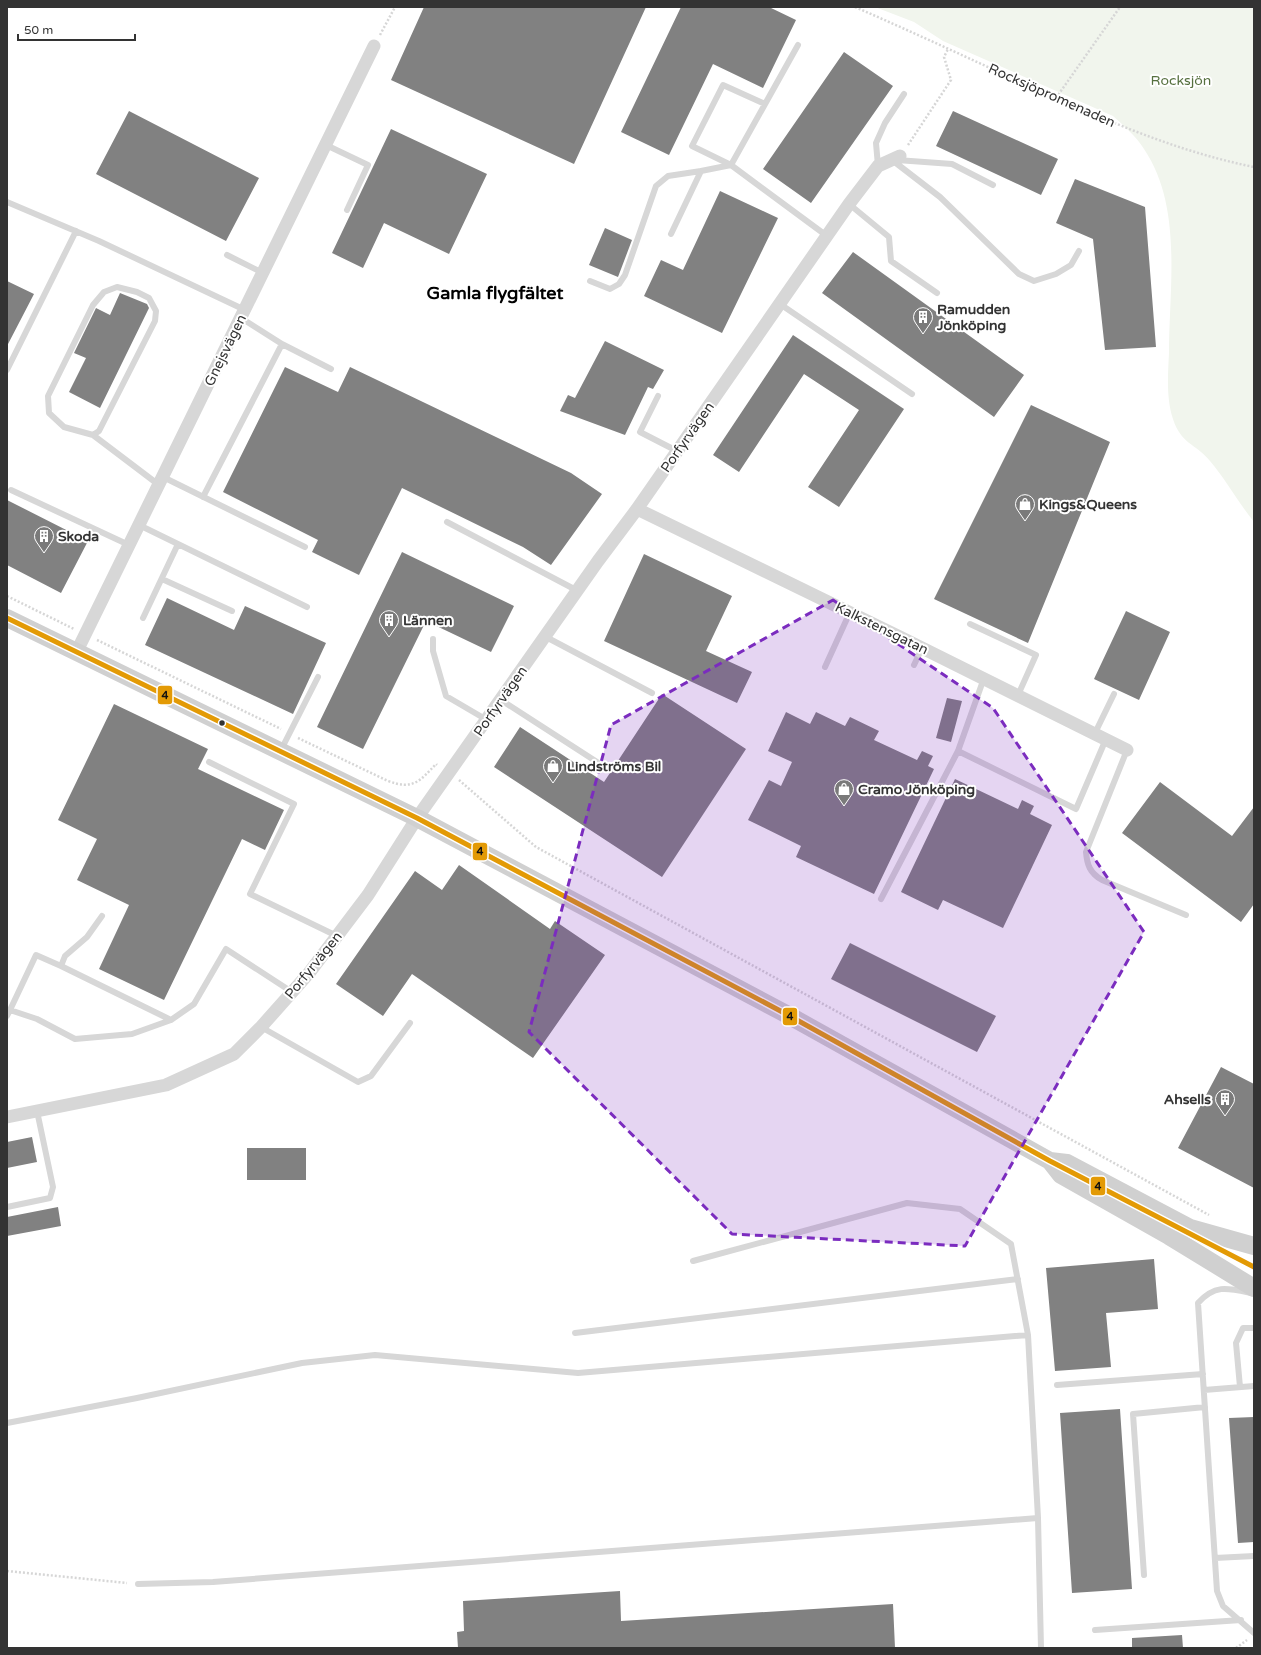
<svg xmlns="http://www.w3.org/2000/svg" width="1261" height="1655" font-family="'Varela Round',sans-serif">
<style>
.green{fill:#f1f5ed}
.building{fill:#818181}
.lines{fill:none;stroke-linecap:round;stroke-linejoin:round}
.path{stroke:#d6d6d6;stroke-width:2.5;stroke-dasharray:2 2;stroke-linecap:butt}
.lane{stroke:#d7d7d7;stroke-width:6}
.street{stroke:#d7d7d7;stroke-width:13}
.secondary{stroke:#d0d0d0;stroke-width:18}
.bus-1-casing{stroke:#fff;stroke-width:8}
.bus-1{stroke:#e39a05;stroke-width:5}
.marked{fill:#7b2cbf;fill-opacity:0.2;stroke:#7b2cbf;stroke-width:3;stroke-dasharray:8 5;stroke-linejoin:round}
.bus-dot{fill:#333;stroke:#fff;stroke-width:1.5}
.labels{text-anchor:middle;stroke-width:4;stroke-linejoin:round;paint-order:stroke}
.park-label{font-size:14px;fill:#56703f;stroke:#fff}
.street-label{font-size:14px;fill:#333;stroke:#fff}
.poi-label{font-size:14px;font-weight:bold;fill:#333;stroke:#fff;text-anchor:start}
.district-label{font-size:18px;font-weight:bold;fill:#000;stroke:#fff}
.line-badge{stroke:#fff;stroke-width:1.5}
.pale-badge-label{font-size:11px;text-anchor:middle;font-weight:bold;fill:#111}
</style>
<rect width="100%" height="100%" fill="#fff"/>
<path class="green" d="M875 7H1254V522C1238 502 1226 480 1210 461 1195 443 1181 444 1173 419 1166 398 1168 374 1169 353 1169 287 1183 207 1144 149 1136 136 1124 126 1113 116L943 41 914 22Z"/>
<path class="building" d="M424 7H646L574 164 391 80Z
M681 7H769L796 20 763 88 713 64 669 155 621 132Z
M844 52 893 86 811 203 763 169Z
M129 111 259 178 226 241 96 174Z
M953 111 1058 159 1041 195 936 146Z
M391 129 487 174 449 254 384 223 363 268 332 253Z
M1075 179 1145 207 1156 347 1105 350 1093 239 1056 223Z
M720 191 778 218 722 333 644 296 661 260 683 270Z
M605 228 632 240 618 277 589 265Z
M853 252 1024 375 994 417 822 293Z
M7 281 34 294 7 346Z
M120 293 147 304 149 308 100 408 69 392 86 358 74 353 96 308 110 315Z
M793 335 904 409 839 507 808 487 859 410 804 374 739 472 713 455Z
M605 341 664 370 653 389 648 387 625 435 560 411 568 395 575 398Z
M285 367 338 392 350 367 571 473 602 494 551 565 523 547 402 488 359 575 312 552 318 540 223 492Z
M1031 405 1110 442 1028 643 934 599Z
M7 500 88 541 61 593 7 565Z
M402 552 514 606 491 652 426 621 363 749 317 727Z
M644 554 732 596 706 651 752 672 737 703 604 641Z
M167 598 234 630 245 606 326 643 293 714 145 645Z
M1126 611 1170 632 1139 700 1094 679Z
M662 694 746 749 662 877 494 767 520 727 604 782Z
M947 698 962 701 951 742 936 738Z
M114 704 208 749 198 769 284 810 265 850 242 839 164 1000 99 969 129 905 77 880 97 839 58 820Z
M786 712 810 724 816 712 845 726 850 717 879 731 874 740 917 760 922 751 933 756 928 766 934 769 874 894 796 857 801 846 748 820 769 780 781 786 792 762 768 751Z
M955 779 1018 809 1022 800 1034 806 1030 814 1052 825 1003 928 943 900 938 910 901 892Z
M1160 782 1232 836 1254 807V904L1241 922 1122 833Z
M459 865 550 929 555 921 605 955 533 1058 412 974 383 1016 336 984 415 871 442 890Z
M850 943 996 1016 977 1052 831 979Z
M1221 1067 1254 1084V1188L1178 1148Z
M32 1137 37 1162 7 1168V1142Z
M247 1148H306V1180H247Z
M58 1207 61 1226 7 1236V1217Z
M1154 1259 1158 1309 1106 1313 1111 1367 1055 1371 1046 1268Z
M1120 1409 1132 1589 1072 1593 1060 1413Z
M1254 1417V1542L1238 1543 1229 1418Z
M620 1591 621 1621 893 1604 895 1648H458L457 1632 464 1631 463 1601Z
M1182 1635 1183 1648H1132V1638Z"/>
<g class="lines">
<path class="path" d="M855 7C917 34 979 63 1040 91 1110 122 1179 152 1254 167
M380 35 395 7
M1056 98 1120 7
M908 145 951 80 944 57 948 49
M7 596 74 629
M97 640 281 729
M298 738 388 781C413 790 419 782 436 764L437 765
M459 780 536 847 1209 1215
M7 1571 127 1583
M1236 1648 1247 1640"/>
<path class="lane" d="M798 45 731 165 827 236
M326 145 368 165 347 210
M892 160 940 197 1019 274 1034 281 1056 274 1071 265 1079 251
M897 160 952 164 993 185
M731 165 692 146 723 85 765 104
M878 166 876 143 885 123 904 94
M7 202 99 241 245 310
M849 204 889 237 891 261 937 293
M671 234 701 171 731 165
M227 255 263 273
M590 281 610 289 619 284 625 275 656 186 668 176 701 171
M780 304 912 394
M282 344 331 369
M7 370 76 231
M658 396 640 432 677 451
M93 435 64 427 49 413 48 396 93 305 104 292 117 287 137 292 149 298 156 311 155 321 99 431 93 435 159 485
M163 477 305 547
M11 490 129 545
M203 497 282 344 241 318
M447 522 578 591
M139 525 307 607
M162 579 232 611
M143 618 178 544
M970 624 1036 655 1018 695
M546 637 652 693
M433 639V651L446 696 487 720
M914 665 922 648
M825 667 850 612
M501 700 597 762
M1095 733 1114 694
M281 750 318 677
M1127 750 1086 852C1087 865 1090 873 1102 880L1186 915
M958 751 1076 809 1106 739
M209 762 294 804 250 894 337 936
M881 899 958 751 984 678
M102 916 87 937 65 956 61 966 171 1020 194 1004 226 949 292 992
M10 1010 36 955 61 966
M7 1016 10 1010 37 1019 75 1039 132 1034 171 1020
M261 1027 358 1082 371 1076 410 1023
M7 1207 50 1198 53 1187 37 1111
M1199 1239 1254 1267
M693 1261 907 1203 960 1209 1011 1244 1028 1335 1038 1518 1041 1648
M1251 1293C1228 1288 1215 1284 1198 1303L1217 1591 1223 1606 1254 1633
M575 1333 1018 1279
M1057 1385 1203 1374
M1240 1387 1236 1343 1243 1328H1254
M1204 1390 1254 1386
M7 1423 137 1398 302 1363 375 1355 578 1373 1028 1335
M1215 1558 1254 1556
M1144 1575 1133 1414 1205 1407
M138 1584 213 1582 1038 1518
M1095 1630 1241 1620"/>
<path class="street" d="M637 509 900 637 1127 750
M76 653 374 46
M7 1117 166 1085 234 1054 261 1027 309 973 368 895 417 818 598 561 637 509 849 204 878 166 900 156"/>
<path class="secondary" d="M7 618 417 818 788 1015 1050 1161 1061 1175 1169 1236 1254 1288
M1050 1161 1067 1163 1190 1228 1254 1246"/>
<g class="bus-1-casing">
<path id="bus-1" d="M7 618 417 818 788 1015 1050 1161 1254 1267"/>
</g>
<use href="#bus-1" class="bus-1"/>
</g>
<path class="marked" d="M833 600 993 708 1144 932 965 1246 732 1234 529 1032 611 725Z"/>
<defs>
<g id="building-pin" transform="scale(1)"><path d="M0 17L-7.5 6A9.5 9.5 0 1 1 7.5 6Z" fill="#7a7a7a" stroke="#fff"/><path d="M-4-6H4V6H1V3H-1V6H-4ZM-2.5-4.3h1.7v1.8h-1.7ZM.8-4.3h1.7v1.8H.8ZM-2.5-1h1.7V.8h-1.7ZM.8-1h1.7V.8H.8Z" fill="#fff"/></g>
<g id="shop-pin" transform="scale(1)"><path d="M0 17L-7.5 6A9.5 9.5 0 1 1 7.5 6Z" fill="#7a7a7a" stroke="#fff"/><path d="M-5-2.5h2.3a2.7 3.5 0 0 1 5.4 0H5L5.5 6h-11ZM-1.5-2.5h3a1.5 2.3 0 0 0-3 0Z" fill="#fff"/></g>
</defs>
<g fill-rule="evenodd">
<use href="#building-pin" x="923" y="317"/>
<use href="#shop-pin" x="1025" y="504"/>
<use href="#building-pin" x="44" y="536"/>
<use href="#building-pin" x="389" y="620"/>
<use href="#shop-pin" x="553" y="766"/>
<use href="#shop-pin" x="844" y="789"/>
<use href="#building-pin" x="1225" y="1099"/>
</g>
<circle class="bus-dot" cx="222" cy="723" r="3.5"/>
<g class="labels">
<g class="park-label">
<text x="1181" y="85">Rocksjön</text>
</g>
<g class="street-label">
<text transform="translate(1052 95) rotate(24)" y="5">Rocksjöpromenaden</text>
<text transform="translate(225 350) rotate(-64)" y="5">Gnejsvägen</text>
<text transform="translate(687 437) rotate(-55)" y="5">Porfyrvägen</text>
<text transform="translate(882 628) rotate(26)" y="5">Kalkstensgatan</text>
<text transform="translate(500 701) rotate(-55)" y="5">Porfyrvägen</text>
<text transform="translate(313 965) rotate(-51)" y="5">Porfyrvägen</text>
</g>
<g class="poi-label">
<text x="937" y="314">Ramudden<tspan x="937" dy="16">Jönköping</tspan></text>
<text x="1039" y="509">Kings&amp;Queens</text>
<text x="58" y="541">Skoda</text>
<text x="403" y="625">Lännen</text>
<text x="567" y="771">Lindströms Bil</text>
<text x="858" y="794">Cramo Jönköping</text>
<text x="1211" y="1104" text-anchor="end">Ahsells</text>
</g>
<g class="district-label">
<text x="495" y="299">Gamla flygfältet</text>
</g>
</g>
<g class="line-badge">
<rect x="157" y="685" width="16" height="20" rx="4" fill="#e39a05"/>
<rect x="472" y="842" width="16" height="19" rx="4" fill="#e39a05"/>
<rect x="782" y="1007" width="16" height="19" rx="4" fill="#e39a05"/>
<rect x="1090" y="1176" width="16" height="20" rx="4" fill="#e39a05"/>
</g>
<g class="pale-badge-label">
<text x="165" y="699">4</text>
<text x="480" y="855">4</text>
<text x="790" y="1020">4</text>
<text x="1098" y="1190">4</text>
</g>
<rect width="1261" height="1655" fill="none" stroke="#333333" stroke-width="16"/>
<path d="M18 34v6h117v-6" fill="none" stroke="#333333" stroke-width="2"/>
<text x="24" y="34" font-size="12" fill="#333333" stroke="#ffffff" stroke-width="3" paint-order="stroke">50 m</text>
</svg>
